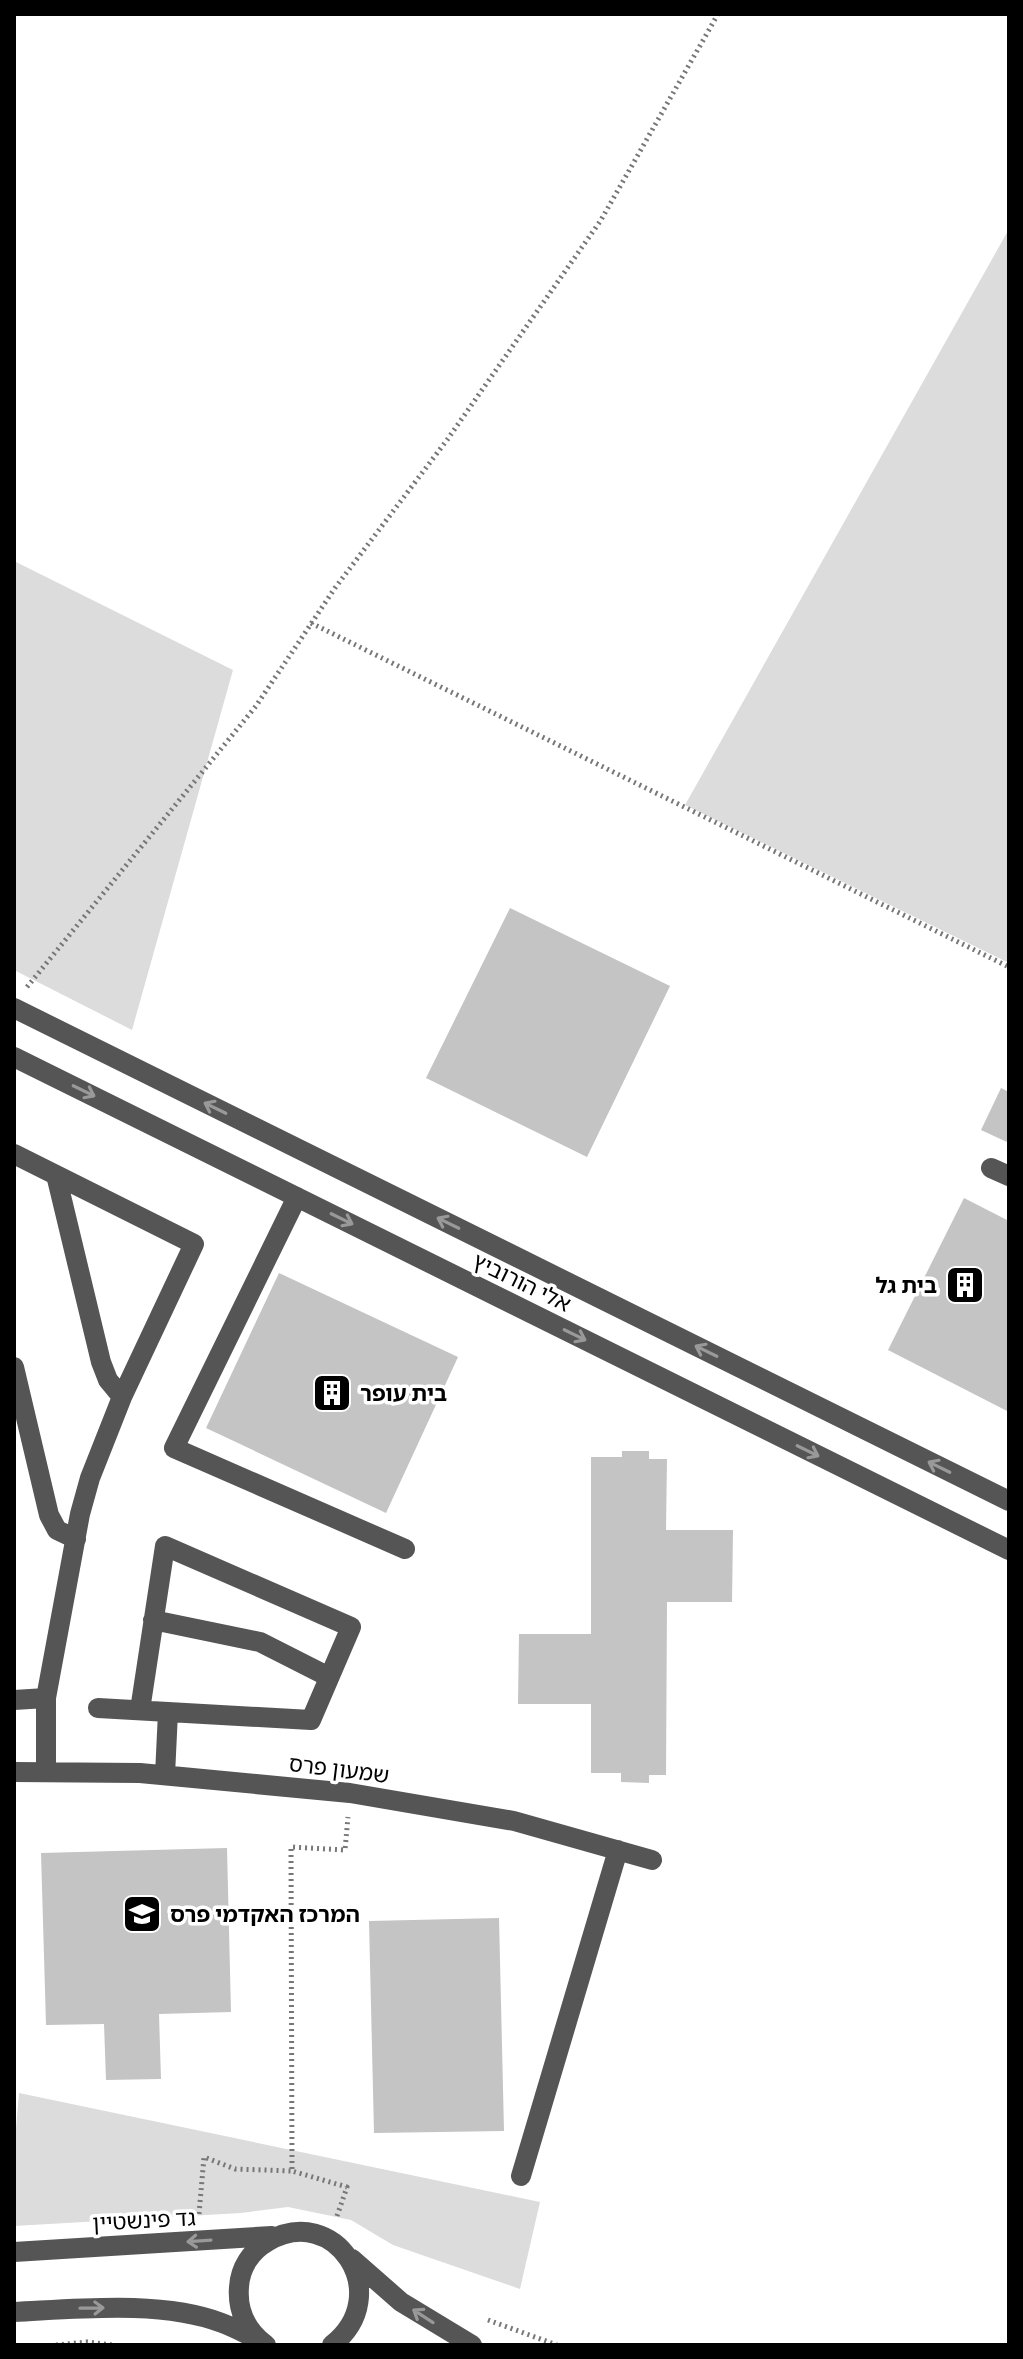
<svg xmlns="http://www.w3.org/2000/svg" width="1023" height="2359" font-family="'Exo 2','Noto Sans Hebrew',sans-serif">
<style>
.green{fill:#dcdcdc}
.building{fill:#c4c4c4}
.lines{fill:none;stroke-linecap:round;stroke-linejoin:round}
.path{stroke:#777;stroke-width:5;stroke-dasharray:2 4;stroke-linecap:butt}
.minor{stroke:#555;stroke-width:20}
.oneway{stroke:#999}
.labels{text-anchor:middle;stroke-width:7;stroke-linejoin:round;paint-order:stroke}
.street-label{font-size:22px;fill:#000;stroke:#fff}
.poi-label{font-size:22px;font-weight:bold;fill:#000;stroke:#fff;text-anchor:start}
</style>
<rect width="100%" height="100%" fill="#fff"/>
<path class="green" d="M1009 229V963L685 805Z
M14 561 233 670 132 1030 14 970Z
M19 2093 540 2202 520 2289 393 2245 351 2220 288 2207 241 2213 14 2226V2152Z"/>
<path class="building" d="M510 908 670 986 587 1157 426 1078Z
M1001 1088 1009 1092V1143L981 1130Z
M964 1198 1009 1221V1412L888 1350Z
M279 1273 458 1357 386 1513 206 1428Z
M622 1451H649V1459H667L666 1530H733L732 1602H667L666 1775H649V1783L621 1782V1773H591V1704H518L519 1634H591V1457H622Z
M227 1848 231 2012 159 2014 161 2079 106 2080 104 2024 46 2025 41 1853Z
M499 1918 504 2131 374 2133 369 1921Z"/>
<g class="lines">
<path class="path" d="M311 623 1009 967
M27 987 256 706 335 588 447 440 601 220 718 14
M199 2214 204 2157 235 2169 292 2171
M337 2216 347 2187 292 2171 291 1847 345 1850 348 1817
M488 2320 557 2345
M56 2345 87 2342 113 2345"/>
<path class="minor" d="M14 1008 1009 1501
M14 1057 1009 1550
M14 1154 194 1244 122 1397 90 1478 80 1514 46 1698V1771
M991 1168 1009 1176
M56 1175 101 1362 108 1380 122 1397
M297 1197 174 1448 405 1549
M14 1367 49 1515 57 1530 76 1539
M153 1620 260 1642 329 1677
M14 1700 46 1698
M98 1708 311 1720 351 1627 165 1546 140 1710
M14 1772 140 1773 350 1793 514 1821 652 1860
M165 1775 168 1712
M521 2176 618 1850
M14 2252 272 2236
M352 2259 401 2302 472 2345
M14 2312C77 2309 162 2300 222 2323 233 2327 244 2333 255 2338
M266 2345C247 2331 237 2311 239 2287 240 2268 251 2251 267 2242 335 2201 396 2295 332 2345"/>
</g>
<defs><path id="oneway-shaft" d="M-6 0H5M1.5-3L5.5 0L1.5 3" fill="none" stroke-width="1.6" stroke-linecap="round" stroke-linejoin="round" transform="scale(2)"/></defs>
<g class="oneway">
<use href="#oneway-shaft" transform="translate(84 1091) rotate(26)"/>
<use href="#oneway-shaft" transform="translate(215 1108) rotate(-154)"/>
<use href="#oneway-shaft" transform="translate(342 1219) rotate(26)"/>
<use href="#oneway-shaft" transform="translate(448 1223) rotate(-154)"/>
<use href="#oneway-shaft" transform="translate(575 1335) rotate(26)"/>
<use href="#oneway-shaft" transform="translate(706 1351) rotate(-154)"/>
<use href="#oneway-shaft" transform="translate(808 1451) rotate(26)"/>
<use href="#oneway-shaft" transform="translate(939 1467) rotate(-154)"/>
<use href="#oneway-shaft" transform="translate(199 2241) rotate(176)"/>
<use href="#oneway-shaft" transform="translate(92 2308) rotate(-1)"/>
<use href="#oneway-shaft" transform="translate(423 2316) rotate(-147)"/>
</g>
<defs>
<g id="building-square" transform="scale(2)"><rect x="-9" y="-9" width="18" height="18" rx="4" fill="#000" stroke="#fff"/><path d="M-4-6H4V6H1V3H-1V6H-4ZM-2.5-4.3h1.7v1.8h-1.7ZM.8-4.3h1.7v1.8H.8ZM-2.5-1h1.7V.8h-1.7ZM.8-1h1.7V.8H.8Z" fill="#fff"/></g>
<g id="school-square" transform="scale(2)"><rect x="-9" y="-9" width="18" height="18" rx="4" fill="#000" stroke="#fff"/><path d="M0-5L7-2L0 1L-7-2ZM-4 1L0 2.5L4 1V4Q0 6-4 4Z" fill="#fff"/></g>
</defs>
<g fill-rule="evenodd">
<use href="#building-square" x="965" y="1285"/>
<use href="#building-square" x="332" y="1393"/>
<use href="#school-square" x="142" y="1914"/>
</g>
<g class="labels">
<g class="street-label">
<text transform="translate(522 1282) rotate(26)" y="8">אלי הורוביץ</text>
<text transform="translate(339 1769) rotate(7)" y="8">שמעון פרס</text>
<text transform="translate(144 2220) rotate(-3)" y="8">גד פינשטיין</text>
</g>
<g class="poi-label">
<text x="937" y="1293" text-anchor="end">בית גל</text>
<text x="360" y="1401">בית עופר</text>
<text x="170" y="1922">המרכז האקדמי פרס</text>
</g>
</g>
<rect width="1023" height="2359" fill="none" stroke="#000000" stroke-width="32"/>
</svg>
